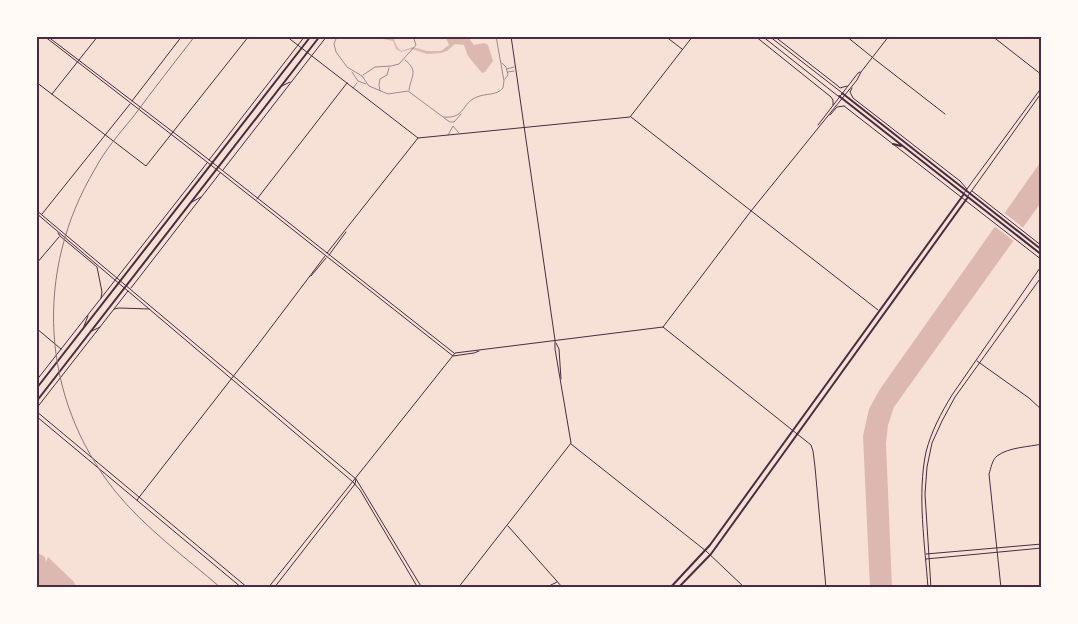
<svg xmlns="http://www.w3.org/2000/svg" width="1078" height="624" font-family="'Golos Text',sans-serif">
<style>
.water{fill:#dcb8b0}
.pier{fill:#f7e1d7}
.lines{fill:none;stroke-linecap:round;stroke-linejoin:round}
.pedestrian{stroke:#4a2c40;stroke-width:0.5}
.minor{stroke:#4a2c40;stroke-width:1}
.tertiary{stroke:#4a2c40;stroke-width:1}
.secondary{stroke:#4a2c40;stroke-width:1}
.primary{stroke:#4a2c40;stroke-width:2}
.rail{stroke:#8f747c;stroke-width:1}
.neatline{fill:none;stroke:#4a2c40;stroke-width:2}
</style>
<rect width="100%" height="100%" fill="#f7e1d7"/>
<path class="water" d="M378 36C403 36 388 38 401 51L413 47 427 51H441L449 45 445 36H470V40L474 45 484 43 488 45 493 61 485 72 482 73 468 56 464 45 455 44 447 51 441 53 427 54 412 49 401 52 396 49 393 41 383 39Z
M1042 160V201L894 407 888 425 886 443 892 588H870L863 436 869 409 880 389Z
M36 552 45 557 46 562 48 557 74 582 77 588H36Z"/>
<path class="pier" d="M1003 212 1025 229 1015 242 993 225Z"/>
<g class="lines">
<path class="pedestrian" d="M337 36 334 44 336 52 347 67 362 76 369 86 388 94 408 91 443 117C466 119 461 103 477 97 486 93 496 96 503 88L504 81 496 36
M405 60C419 71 411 76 409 90
M502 63 506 67 508 75 505 79
M507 69 514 67
M352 72 358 81 366 84
M508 72 514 71
M363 75 375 67 391 66 399 64 416 45 413 36
M353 88 357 83
M380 90 379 85 380 79 387 75 389 68
M444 118 450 122H454L461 114
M448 135 453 126 459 133"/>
<path class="minor" d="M665 36 682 49
M755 36 831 97 833 100V105
M774 36 838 86 840 88 847 86
M846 36 872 57
M873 58 945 114
M36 82 146 166 249 36
M852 88 850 92 853 98 960 181 967 189
M52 94 98 36
M844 106 1042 260
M972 191 1042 246
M257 199 347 83
M36 264 59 237
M36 328 61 349
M977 361 1029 398 1042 410
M926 554 1042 544
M926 559 1042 548
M545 588 557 582
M1001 588 989 474C991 468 992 460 997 456 1009 447 1029 447 1042 444"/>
<path class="tertiary" d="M44 36 207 162 453 356 474 353 479 351
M47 36 194 148 454 353
M286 36 418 138 630 117 693 36
M992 36 1042 75
M282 86 290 82
M132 101 182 36
M830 115 837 107 844 106
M631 117 878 310
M818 125 858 73 860 72
M209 160 305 36
M223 170 327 36
M192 202 201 197
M36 210 356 479 422 588
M36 213 353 482 360 490 418 588
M42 214 130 104
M58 233 60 236 97 267 102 292 101 298
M327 253 418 138
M329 255 346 232
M311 276 326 258
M131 288 220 173
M114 309 128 291
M84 326 88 316
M663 327 751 211 857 80 861 72 889 36
M92 331 100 327
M556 343 559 349 561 379
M36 381 207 163
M36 409 114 309 119 308 149 309
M571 444 706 551 745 588
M137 500 260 342 325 256
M508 526 563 588
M268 588 455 353 663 327 811 445 813 451 815 467 826 588
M274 588 355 484 356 479
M458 588 571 443 555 349V340L511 36
M928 588C925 545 917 494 926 452 931 432 941 413 952 395L1042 265
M931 588 925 494 927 467 932 443 942 421 955 397 1042 276"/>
<path class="secondary" d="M762 36 838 96
M769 36 841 92
M964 193 1042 87
M968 196 1042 92
M36 411 248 588
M36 416 242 588"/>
<path class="primary" d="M842 93 1042 250
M839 96 1042 255
M893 144 901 146
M36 389 311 36
M36 402 320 36
M670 588 710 545 964 194
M678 588 711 554 968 197"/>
<path class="rail" d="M195 36C174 63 153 90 133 117 119 134 105 150 95 169 34 271 40 397 115 491 145 528 185 557 221 588"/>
</g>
<rect width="1078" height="624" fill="none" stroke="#fffaf5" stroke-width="75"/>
<rect x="38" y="38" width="1002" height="548" class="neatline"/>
</svg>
